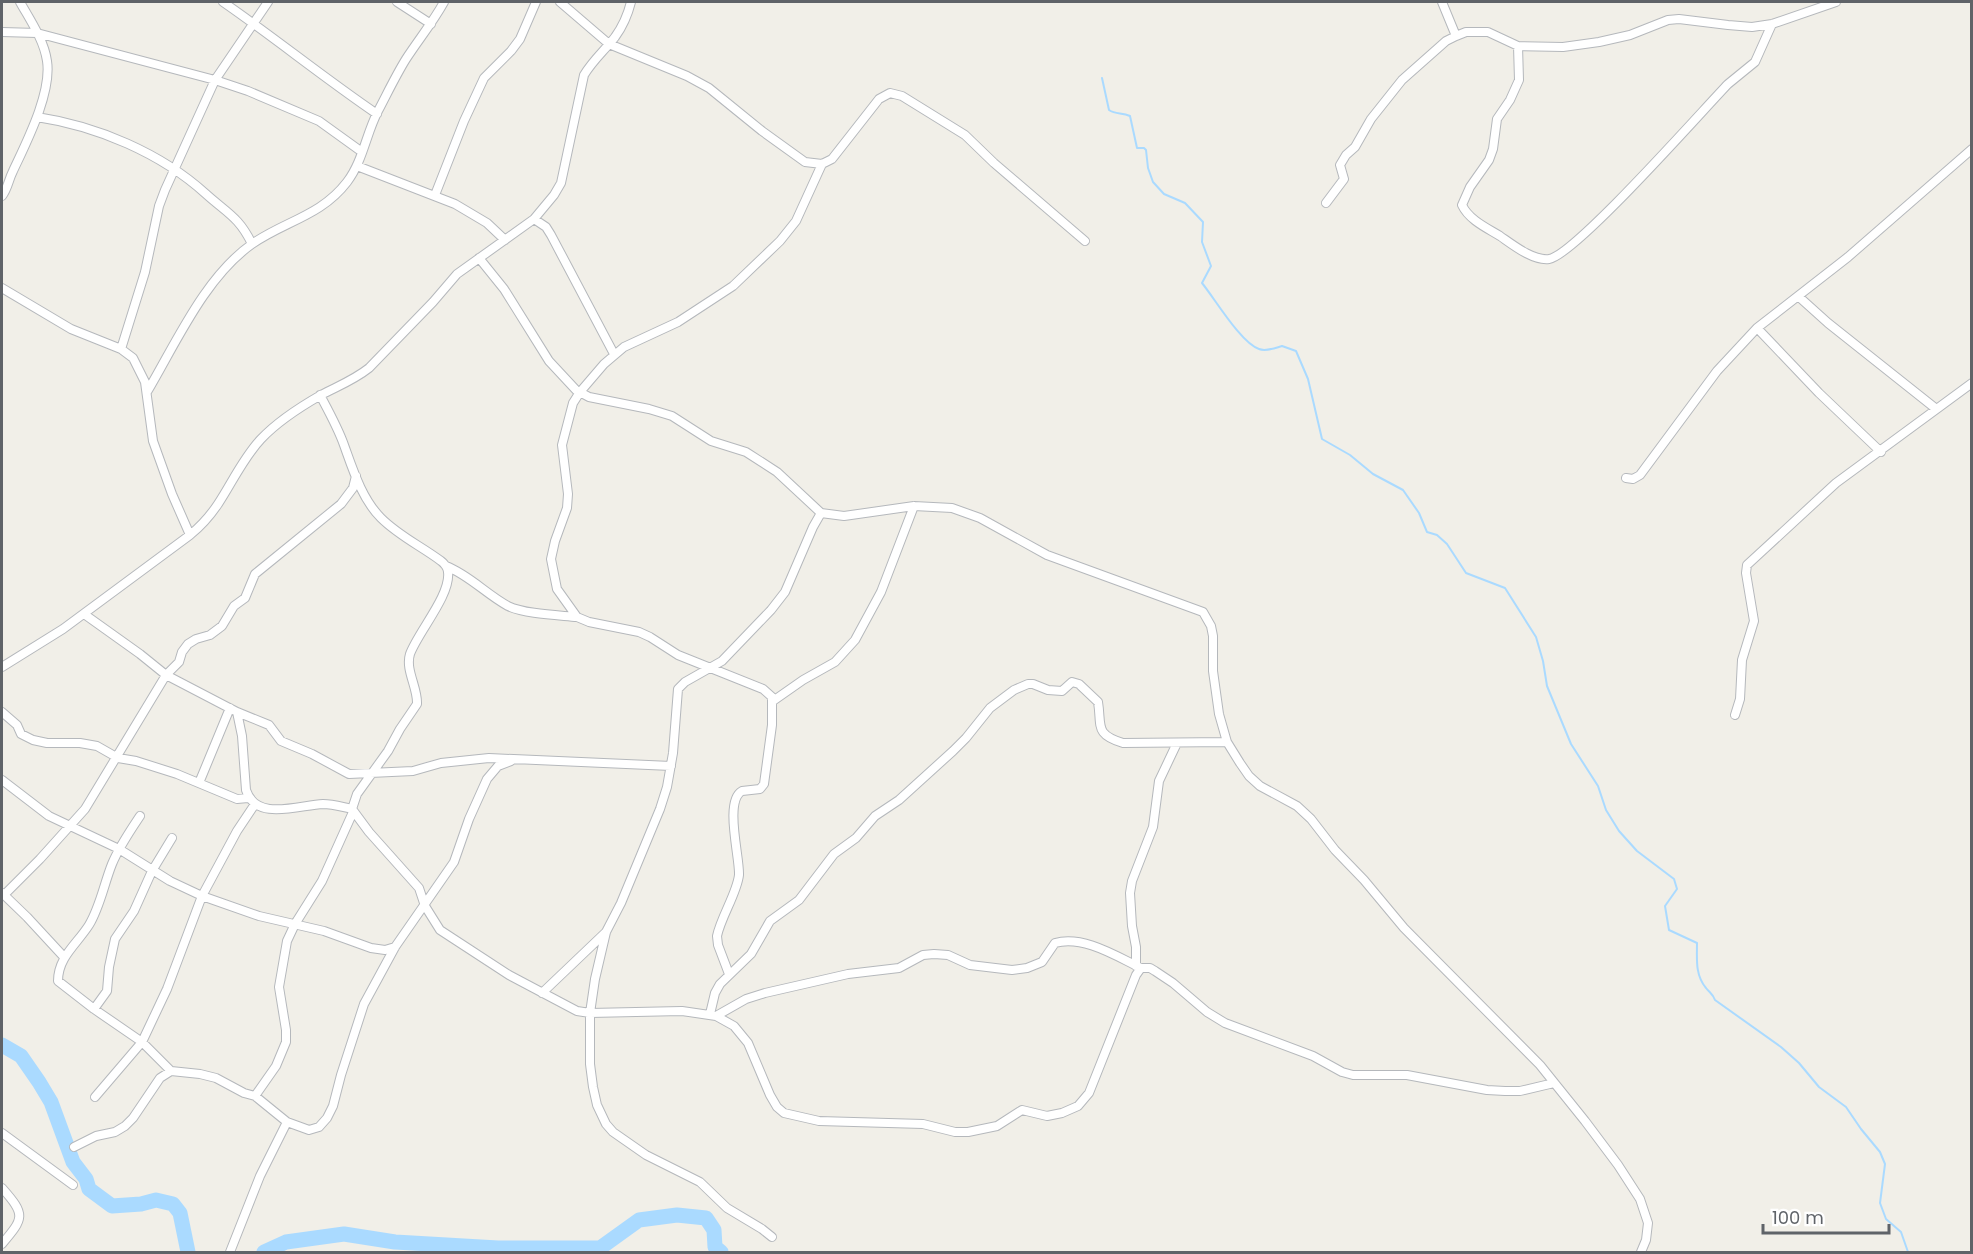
<svg xmlns="http://www.w3.org/2000/svg" width="1973" height="1254" font-family="Poppins,sans-serif">
<style>
.lines{fill:none;stroke-linecap:round;stroke-linejoin:round}
.stream{stroke:#aadaff;stroke-width:2}
.river{stroke:#aadaff;stroke-width:15}
.street-casing{stroke:#b5b8bc;stroke-width:10}
.street{stroke:#fff;stroke-width:8}
</style>
<rect width="100%" height="100%" fill="#f1efe8"/>
<g class="lines">
<path class="stream" d="M1102 78 1109 110C1116 115 1122 112 1130 116L1137 148H1144L1146 150 1148 168 1153 182 1164 194 1185 203 1203 222 1202 242 1211 266 1202 283C1215 299 1241 343 1259 349 1266 352 1275 348 1282 346L1296 351 1308 379 1322 439 1350 455 1373 474 1403 490 1419 513 1427 532 1437 535 1447 544 1466 573 1505 588 1536 637 1543 661 1547 686 1571 744 1598 786 1606 810 1619 831 1637 851 1674 879 1677 889 1665 906 1669 930 1697 943C1697 959 1695 975 1706 988 1710 993 1713 994 1715 1000L1781 1047 1799 1063 1819 1087 1846 1107 1861 1129 1880 1152 1885 1164 1880 1203 1886 1219 1901 1232 1908 1252"/>
<path class="river" d="M2 1045 21 1056 39 1082 51 1102 73 1162 86 1179 89 1189 112 1206 141 1204 156 1200 173 1204 180 1213 188 1252
M264 1252 286 1242 344 1234 395 1242 498 1248H600L639 1220 677 1215 706 1218 714 1230 715 1247 721 1252"/>
<g class="street-casing">
<path id="street" d="M223 2C275 38 324 78 377 114
M397 2 431 24
M560 2 609 44 687 76 709 88 762 131 805 162 822 164 832 159 879 99 890 93 902 96 965 135 994 163 1085 241
M1442 2 1456 36
M2 32 37 33 215 80 248 91 319 121 362 152
M1518 46 1519 80 1510 100 1497 119 1493 149 1489 160 1470 187 1462 205C1469 220 1487 228 1500 236 1513 245 1533 261 1549 259 1575 255 1701 112 1728 84L1755 62 1772 24
M37 117C97 126 161 153 206 194 227 213 239 217 252 244
M357 166 455 204 487 223 505 240
M435 195 464 121 484 78 511 51 520 39 536 2
M2 196C8 188 8 181 13 171 26 143 52 93 47 61 44 40 30 20 20 2
M1326 203 1344 179 1340 165 1346 155 1355 147 1371 119 1402 80 1446 41 1456 36 1466 32H1488L1518 46 1563 47 1599 42 1630 35 1668 20 1679 19 1728 25 1752 27 1772 24 1836 2
M534 219 546 227 551 235 614 354
M479 258 504 289 549 361 576 390 589 397 649 409 672 416 711 441 746 452 777 472 821 513 844 516 914 506 952 508 980 518 1047 555 1203 612 1211 626 1213 636V671L1219 714 1227 742 1240 763 1249 776 1260 786 1297 806 1311 819 1335 850 1364 880 1404 928 1540 1065 1585 1121 1618 1165 1640 1199 1648 1223 1646 1240 1641 1252
M2 288 71 329 121 349 133 358 145 382 153 441 172 494 190 535
M1798 296 1828 323 1935 408
M1757 328 1819 393 1881 452
M121 349 145 272 159 206 165 190 215 80 268 2
M147 392C176 343 205 277 252 244 285 221 321 216 347 182 363 161 366 134 378 111 387 94 396 75 406 59 419 39 433 22 444 2
M320 395C329 412 338 428 344 445 353 470 362 499 381 518 399 536 421 546 441 561 444 563 448 568 448 572 451 595 418 632 410 654 405 670 418 688 417 704L400 729 388 751 357 794 352 809 369 832 419 888 425 906 440 930 509 975 577 1011 590 1013 682 1011 716 1016 734 1026 748 1043 770 1095 777 1107 784 1113 819 1121 923 1124 955 1132H968L997 1126 1022 1110 1047 1116 1062 1113 1078 1106 1089 1093 1136 975 1141 968H1150L1155 971 1173 983 1207 1012 1225 1023 1313 1056 1342 1072 1353 1075H1407L1487 1090 1505 1091H1520L1554 1083
M1626 478 1633 479 1640 475 1717 371 1757 328 1848 257 1972 149
M446 566C469 575 486 594 508 606 525 614 557 615 577 617
M84 614 140 654 166 675 237 712 242 736 246 790C256 822 299 805 323 804 333 804 342 807 352 809
M2 667 63 629 190 535C201 526 210 516 218 504 232 483 243 458 261 439 278 421 300 407 321 395 338 386 354 380 369 368L433 302 457 274 534 219 554 195 561 183 584 75C593 60 605 50 615 37 623 26 628 14 631 2
M773 701 803 680 835 662 855 640 881 592 914 506
M2 712 17 725 21 734 33 740 47 743H80L97 746 118 758 136 761 177 774 237 799 248 798
M237 712 269 725 281 741 312 754 349 774 413 771 441 763 489 758 671 766
M1735 715 1740 699 1742 660 1754 621 1746 573 1747 565 1836 483 1972 383
M2 780 49 816 119 849 170 881 202 896 259 916 324 931 371 948 385 950 395 947
M199 783 230 708
M140 816C130 831 119 847 112 864 104 884 100 907 89 925 77 944 58 957 58 981L94 1009 142 1042 171 1071
M2 893 27 917 64 957
M4 895 40 859 85 809 166 675 179 662 182 652 188 644 196 639 210 635 222 626 234 606 245 598 255 574 341 504 353 488 356 476
M1136 966V947L1132 926 1130 893 1132 881 1153 827 1159 781 1177 743
M729 974 718 945 717 936C721 917 737 893 739 875 740 858 724 801 742 791L760 789 764 784 772 725V697L763 689 678 655 650 637 639 632 589 622 577 617 557 589 551 559 555 541 567 508 568 494 562 445 573 403 580 392 604 364 624 347 678 322 733 286 780 241 796 221 822 164
M542 993 606 932
M94 1009 107 991 109 967 115 939 134 911 152 871 172 838
M710 1014 715 993 720 984 751 954 770 921 799 900 834 854 856 838 875 816 899 800 953 751 966 738 990 708 1014 690 1028 684H1033L1048 690 1062 691 1072 682 1079 684 1098 702C1102 726 1094 734 1123 743L1227 742
M716 1016 746 999 765 993 848 974 899 968 923 955 934 954 948 955 970 965 1012 970 1027 968 1042 962 1055 943C1083 935 1116 956 1141 968
M255 1096 276 1066 286 1042V1030L279 987 287 941 295 924 322 881 353 812
M95 1097 142 1042 167 989 202 896 237 831 255 804
M2 1133 73 1185
M74 1147 96 1136 115 1132 125 1126 133 1118 160 1078 171 1071 200 1074 216 1078 244 1093 255 1096 287 1122 309 1130 319 1127 327 1118 333 1106 341 1075 364 1004 395 947 454 862 469 819 487 779 498 766 511 761
M2 1188C26 1215 24 1218 2 1244
M772 1237 762 1229 727 1208 700 1182 646 1155 613 1132 606 1124 597 1105 593 1087 590 1064V1013L595 979 606 932 621 903 660 809 667 787 673 753 678 689 685 682 722 661 771 610 785 592 813 527 821 513
M230 1252 260 1176 287 1122"/>
</g>
<use href="#street" class="street"/>
</g>
<rect width="1973" height="1254" fill="none" stroke="#5f6368" stroke-width="6"/>
<path d="M1763 1224v9h126v-9" fill="none" stroke="#5f6368" stroke-width="3"/>
<text x="1772" y="1224" font-size="18" fill="#5f6368" stroke="#ffffff" stroke-width="4.5" paint-order="stroke">100 m</text>
</svg>
